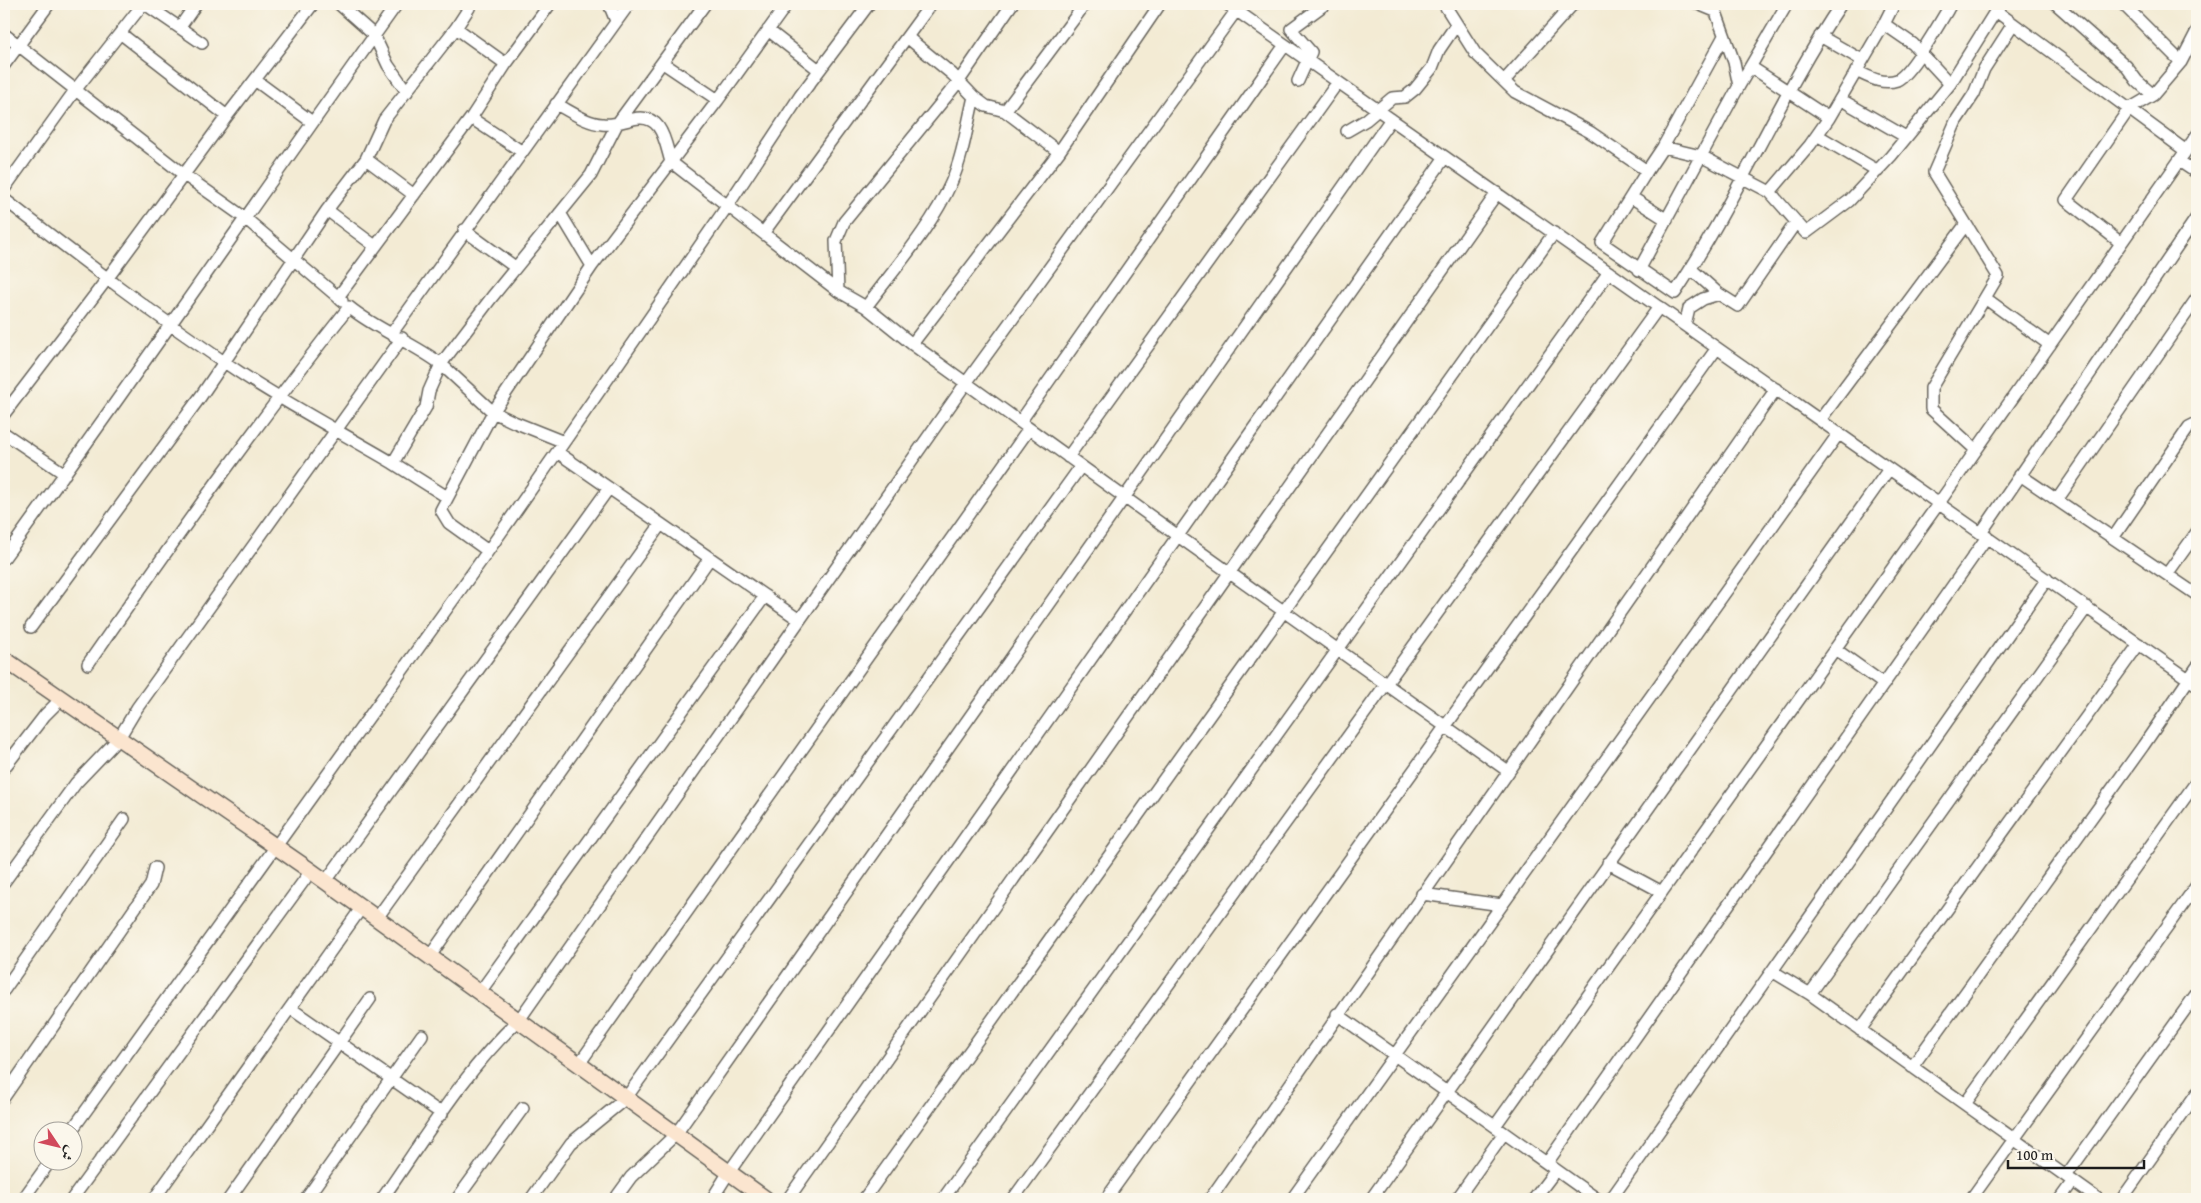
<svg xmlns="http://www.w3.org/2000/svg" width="2201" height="1203" font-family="'Gentium Book Plus',Amiri,serif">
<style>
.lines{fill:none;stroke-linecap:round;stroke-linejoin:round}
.street-casing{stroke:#67645c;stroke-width:14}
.secondary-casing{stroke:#67645c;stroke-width:18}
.street{stroke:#fff;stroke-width:11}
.secondary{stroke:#fbe5cf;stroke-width:15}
</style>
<rect width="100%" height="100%" fill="#fbf7ec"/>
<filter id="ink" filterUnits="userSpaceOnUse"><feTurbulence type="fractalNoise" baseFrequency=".02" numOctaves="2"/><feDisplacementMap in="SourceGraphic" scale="10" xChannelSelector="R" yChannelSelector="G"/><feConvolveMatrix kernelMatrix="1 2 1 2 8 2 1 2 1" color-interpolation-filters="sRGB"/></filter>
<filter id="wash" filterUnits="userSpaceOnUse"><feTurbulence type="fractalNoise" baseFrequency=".0096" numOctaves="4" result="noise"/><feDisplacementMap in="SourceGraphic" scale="20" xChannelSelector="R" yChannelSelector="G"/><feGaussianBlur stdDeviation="1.12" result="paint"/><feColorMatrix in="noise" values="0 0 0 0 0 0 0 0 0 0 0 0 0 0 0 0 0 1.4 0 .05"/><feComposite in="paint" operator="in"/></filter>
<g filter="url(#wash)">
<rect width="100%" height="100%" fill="#f3ebd4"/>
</g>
<g filter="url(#ink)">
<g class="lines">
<g class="street-casing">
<path id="street" d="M145 4 202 43
M339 4 374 35 388 65 407 92
M464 4 469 8 456 28 506 64 471 118 521 151
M609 4 616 21
M1227 4 2197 685
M1444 4 1475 53 1515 92 1590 132 1647 171 1602 243 1675 293C1737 201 1779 96 1841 4
M1698 4 1715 11
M2056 4 2126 66 2137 81 2153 95 2181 62
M2123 4 2181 62 2197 31
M1996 11 2186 151
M1884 24 1894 4
M180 27 196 4
M768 30 819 70
M120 33 227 116
M4 34 183 174 245 218 338 297
M1820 36 1862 60
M907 37 952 74 974 97 986 106 1005 111 1059 152
M663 63 718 100
M506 64 550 4
M4 65 49 4
M1751 67 1829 118
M1856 71C1869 77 1882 85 1897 80 1911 74 1942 19 1951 4
M255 80 312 122
M1298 81 1311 52 1291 29 1325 4
M1504 81 1573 4
M1739 86 1787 4
M1840 99 1906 137
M556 104C570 111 586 123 602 124 614 126 622 121 633 119 662 112 665 142 671 162L838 291 866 307 912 344 1178 536 1508 771
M1005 111 1085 4
M1347 131 1366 120 1392 98 1405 97 1415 89 1432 68 1439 50 1456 25
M1817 135 1878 171
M1663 147 1724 36
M366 159 414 195
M2179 161 2197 173
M1647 171 1663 147 1701 156 1770 192 1806 233 1849 201 1891 156 1950 84 2000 4
M4 189 76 89 143 4
M1770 192 1810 145 1829 118 1884 24 1913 44 1950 84
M1631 197 1667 220
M4 199C81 259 158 318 239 372 289 405 342 433 393 463L426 407 429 391 441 364C412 342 377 330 349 307 257 423 172 543 88 664
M327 210 375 246
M464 230 515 267
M764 232 931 4
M2121 243 2066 200 2129 109 2153 95
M592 266 718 100 787 4
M1691 269 1719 294
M1639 270 1739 86 1734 62 1713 4
M838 291 836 241 844 222 959 81 1012 4
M1985 298 2050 345
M342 301 338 297 471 118
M866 307C895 268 931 228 951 183 963 156 967 126 974 97
M1685 325 1689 308 1703 299 1719 294 1738 306 1796 222
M392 333 629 4
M912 344 1059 152 1160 4
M4 414 107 279 227 116 313 4
M1820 420 1966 224
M1020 422 1285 45
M4 433 65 474
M564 442 728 205 800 96 869 4
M1976 450 1931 409V388L1998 276 1934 172 1956 121 1974 94 1984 69 2013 24
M557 452 798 619
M1068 457 1338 82
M393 463 447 497
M2020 475 2197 595
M2057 500 2197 298
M1981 533 2197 217
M2113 538 2189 427 2197 423
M488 551 449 523 441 510 493 412 592 266 560 213
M4 558C137 375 265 188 397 4
M2167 574 2197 532
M31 627 201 396 327 210 366 159 384 120 456 28
M1835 649 1884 684
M4 768 45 715 61 699
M1608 863 1662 892
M326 881 609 488
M4 882 76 783 119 738 137 708 402 338
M1422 894 1502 905
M377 918 661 524
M430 956 710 558
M1772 971 2047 579
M4 990 124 819
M480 992 765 596
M1810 994 2087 607
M290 1008 442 1114
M1337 1014 1597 1199
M1860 1030 2139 644
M579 1064 1029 429
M1912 1067 2143 746 2197 667
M4 1097 151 885 155 868
M1965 1104 2197 781
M1495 1126 1939 503 2197 135
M72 1130 481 561 564 442 514 422 493 412 441 364 492 297 591 175 617 124 705 4
M1547 1163 1987 537
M2066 1176 2197 993
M23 1199 51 1160
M72 1199 311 871
M154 1199 362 907
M229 1199 370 999
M306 1199 422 1035
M382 1199C425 1138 464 1071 519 1020L966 383 1241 4
M457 1199 523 1108
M531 1199 571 1143 626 1098 1081 466
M615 1199 631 1177 676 1134 1391 119
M712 1199 729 1172 1445 157
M788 1199 1497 193
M864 1199 1554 233
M943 1199 1609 272
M1013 1199 1659 307
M1106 1199 1717 348
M1210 1199 1776 389
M1292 1199 1839 433
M1371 1199 1889 469
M1457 1199 1504 1133
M1534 1199 1556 1170
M1611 1199 1772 971 1810 994 2098 1199
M1971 1199 2197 885
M2060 1199 2073 1181
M2122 1199 2197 1093"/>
</g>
<g class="secondary-casing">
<path id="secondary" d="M4 659 311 871 766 1199"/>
</g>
<use href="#street" class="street"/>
<use href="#secondary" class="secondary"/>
</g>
</g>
<rect width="2201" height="1203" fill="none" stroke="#fbf7ec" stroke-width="20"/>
<g transform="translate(58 1146) rotate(125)"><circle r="24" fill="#fbf7ec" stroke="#a29f99"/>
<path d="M0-4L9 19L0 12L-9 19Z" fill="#d1495b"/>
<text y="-8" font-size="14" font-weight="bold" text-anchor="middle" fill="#1c1c1c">ش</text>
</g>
<path d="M2008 1160v8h136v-8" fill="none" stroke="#1c1c1c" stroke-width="2.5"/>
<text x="2016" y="1160" font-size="15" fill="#1c1c1c" stroke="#fbf7ec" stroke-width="4" paint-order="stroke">100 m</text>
</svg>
